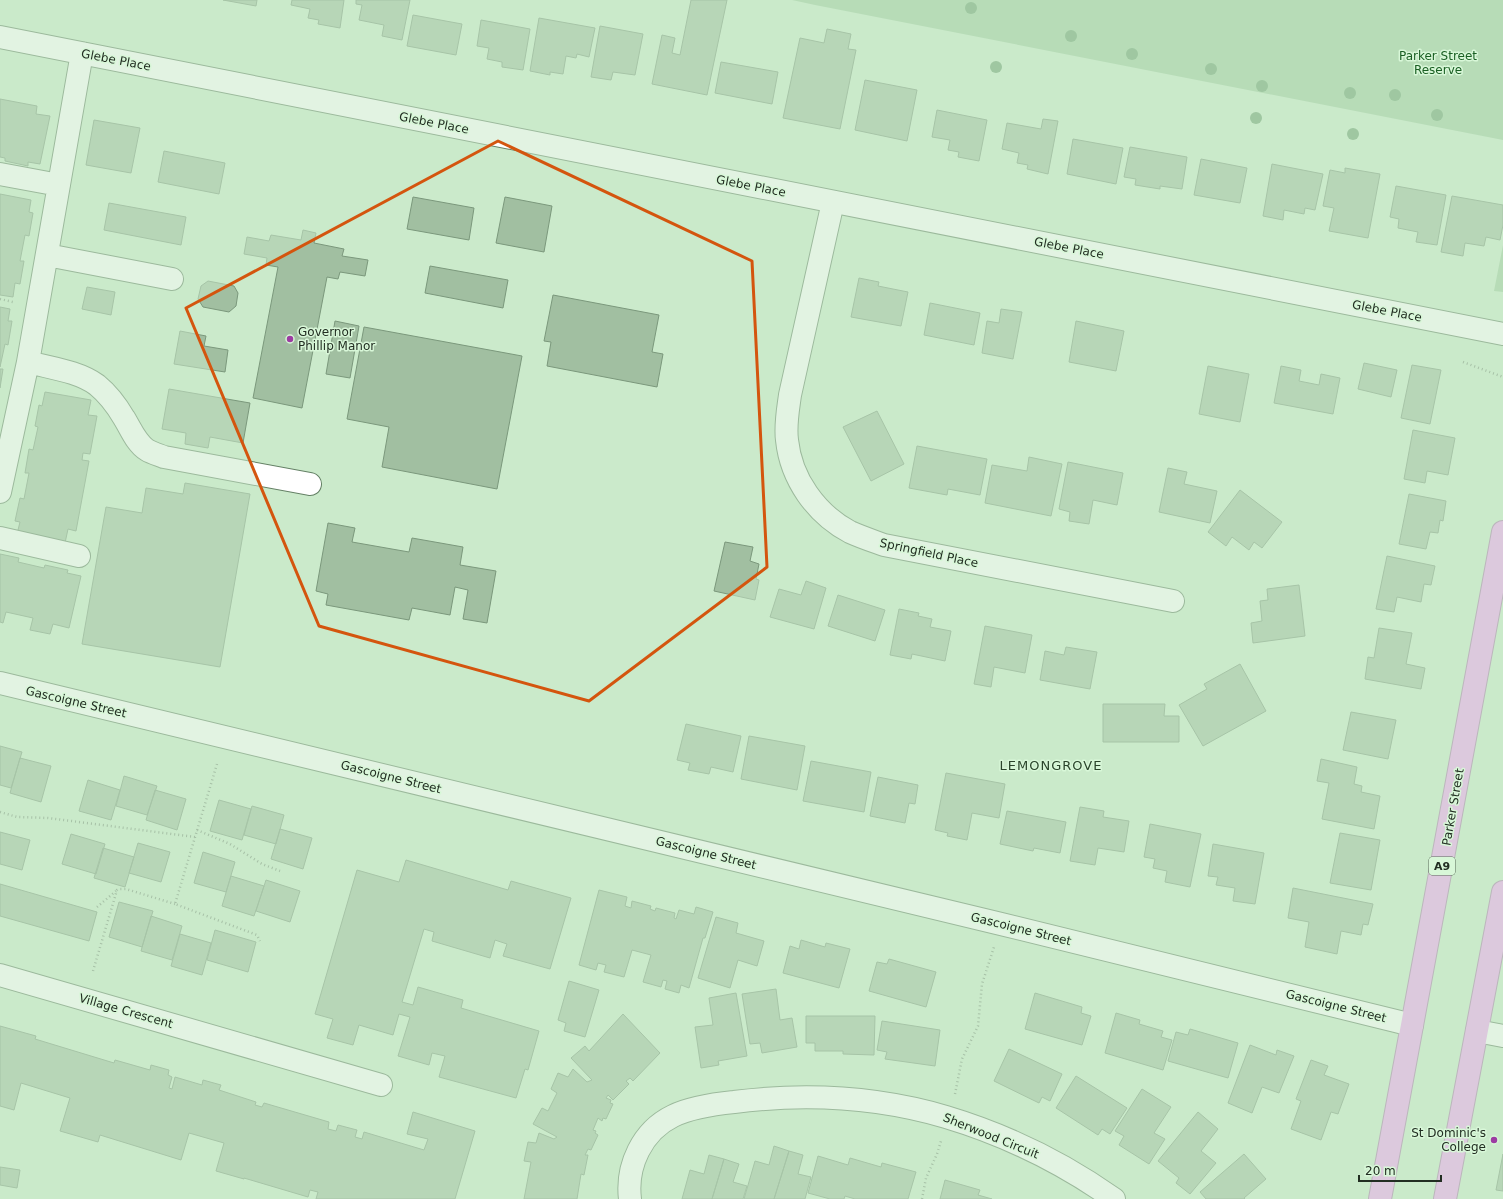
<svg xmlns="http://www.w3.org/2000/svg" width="1503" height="1199" font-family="'DejaVu Sans',sans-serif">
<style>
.green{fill:#a0cda1}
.building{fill:#a1bfa1;stroke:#7b987c}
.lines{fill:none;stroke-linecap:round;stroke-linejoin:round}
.minor-casing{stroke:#648065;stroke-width:24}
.highway-casing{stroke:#a979aa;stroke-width:24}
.path{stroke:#7b917b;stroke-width:2.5;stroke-dasharray:1 3;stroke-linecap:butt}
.minor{stroke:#fff;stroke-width:22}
.highway{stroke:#f1a2f4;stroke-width:22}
.tree{fill:#6a9e6f}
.marked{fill:none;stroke:#d4550e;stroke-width:3;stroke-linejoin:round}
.poi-dot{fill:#9c3ba2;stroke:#d8f7d8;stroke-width:1.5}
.labels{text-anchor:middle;stroke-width:3;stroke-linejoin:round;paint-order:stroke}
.shield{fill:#d8f7d8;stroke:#596a59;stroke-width:1}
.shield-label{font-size:11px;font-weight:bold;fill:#222e22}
.park-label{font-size:12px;fill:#1a5f23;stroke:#d8f7d8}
.street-label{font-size:12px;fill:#222e22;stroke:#d8f7d8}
.poi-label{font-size:12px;fill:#222e22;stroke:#d8f7d8;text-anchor:start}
.neighbourhood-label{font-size:13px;letter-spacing:1px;fill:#2a442b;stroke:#d8f7d8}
</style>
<rect width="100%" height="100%" fill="#cbeacb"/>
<path class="green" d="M792 0H1503V140L815 5Z
M1503 245V292L1494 291Z"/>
<path class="building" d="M223 0H257L256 6Z
M292 0H344L340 28 318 24 319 20 308 18 310 9 291 5Z
M356 0H410L402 40 382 36 384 25 359 20 362 5 356 4Z
M691 0H727L707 95 652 84 662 35 675 38 672 53 680 55Z
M413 15 462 24 456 55 407 46Z
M539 18 595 28 589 57 577 54 576 58 566 56 563 74 550 72V75L530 71Z
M481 20 530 29 523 70 502 67V62L487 59 489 48 477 46Z
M600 26 643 34 635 75 613 72 611 80 591 77Z
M827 29 851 34 848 49 856 50 840 129 783 118 800 38 824 43Z
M721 62 778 72 772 104 715 93Z
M865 80 917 90 907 141 855 130Z
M0 99 37 106 36 114 50 116 40 164 28 162V166L5 161V158L0 157Z
M937 110 987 120 979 161 958 157 959 152 948 150 950 140 932 137Z
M1043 119 1058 121 1048 174 1027 169 1028 165 1017 163 1019 153 1002 149 1007 123 1041 129Z
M94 120 140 128 131 173 86 165Z
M1073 139 1123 148 1116 184 1067 174Z
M1130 147 1187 157 1182 189 1160 186V189L1135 185 1136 179 1124 177Z
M164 151 225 163 219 194 158 182Z
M1201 159 1247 168 1240 203 1194 195Z
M1272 164 1323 174 1315 210 1305 208 1304 214 1284 210 1283 220 1263 216Z
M1345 168 1380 174 1368 238 1329 231 1334 208 1323 206 1330 170 1345 173Z
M1396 186 1446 195 1437 245 1416 242 1418 232 1398 228 1399 219 1390 217Z
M0 194 31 200 29 212 33 213 29 236 25 235 20 261H24L20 284 15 283 13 297 0 295Z
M1452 196 1503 205V225L1500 240 1486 237 1484 246 1465 243 1463 256 1441 252Z
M413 197 474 208 469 240 407 229Z
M505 197 552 206 544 252 496 243Z
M109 203 186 217 181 245 104 230Z
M303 230 316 233 314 243 344 249 342 256 368 260 365 276 340 272 338 279 327 277 302 408 253 398 278 267 266 265 267 258 244 254 247 237 269 241 271 235 301 240Z
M430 266 508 280 503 308 425 293Z
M859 278 879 282 878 286 908 292 901 326 851 317Z
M208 281 234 286 238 293 236 306 229 312 203 307 198 299 201 286Z
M87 287 115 292 111 315 82 309Z
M553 295 659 315 652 352 663 354 657 387 547 366 551 342 544 341Z
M930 303 980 313 974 345 924 335Z
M0 307 10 309 8 321H12L8 345 5 344 0 367Z
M1001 309 1022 312 1013 359 982 353 987 321 999 323Z
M335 321 359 326 350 378 326 374Z
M1076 321 1124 331 1116 371 1069 362Z
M364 327 522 356 497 489 382 467 389 427 347 419Z
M180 331 206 336 204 346 228 350 225 372 174 364Z
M1364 363 1397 370 1391 397 1358 389Z
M1412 365 1441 370 1430 424 1401 418Z
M1208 366 1249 374 1240 422 1199 414Z
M1281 366 1301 370 1299 381 1319 385 1321 374 1340 378 1333 414 1274 403Z
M0 369H3L0 388Z
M169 389 250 403 243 443 210 437 208 448 185 444 186 433 162 429Z
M45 392 91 400 88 415 97 416 90 454 83 453 82 460 89 461 76 531 68 529 65 543 17 534 20 522 15 521 20 498 24 499 29 473H25L29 449 33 450 38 427 35 426 39 405 42 406Z
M877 411 904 464 871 481 843 427Z
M1413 430 1455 438 1448 475 1427 471 1425 483 1404 479Z
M917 446 987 459 980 495 948 489 947 495 909 488Z
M1029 457 1062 464 1051 516 985 503 992 465 1027 471Z
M1068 462 1123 473 1117 505 1093 500 1089 524 1069 521 1070 512 1059 509Z
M1168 468 1187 472 1184 484 1217 491 1210 523 1159 512Z
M185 483 250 494 220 667 82 644 106 507 142 513 146 488 183 494Z
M1240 490 1282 522 1262 548 1254 542 1249 550 1232 537 1226 546 1208 532Z
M1409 494 1446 501 1443 521 1440 520 1438 533 1430 532 1426 549 1399 544Z
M328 523 355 528 352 542 409 552 412 538 463 547 460 565 496 571 487 623 463 619 468 590 455 587 450 615 412 608 409 620 326 605 328 594 316 591Z
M725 542 753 547 750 561 759 564 756 579 759 580 755 600 714 591Z
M0 554 19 558 18 562 44 568 45 565 68 570 67 573 81 576 69 628 53 624 50 634 30 630 33 618 6 612 3 623 0 622Z
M1387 556 1435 566 1431 585 1424 584 1421 602 1397 597 1394 612 1376 609Z
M806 581 826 588 814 629 770 617 779 589 801 595Z
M1299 585 1305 636 1253 643 1251 623 1262 621 1260 601 1268 600 1267 589Z
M838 595 885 610 875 641 828 626Z
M899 609 919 613 918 616 932 619 930 627 951 631 945 661 912 654 911 659 890 655Z
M985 626 1032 635 1025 673 994 667 991 687 974 684Z
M1379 628 1412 633 1406 664 1425 668 1421 689 1365 679 1368 657 1374 658Z
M1066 647 1097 652 1090 689 1040 680 1045 651 1064 655Z
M1240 664 1266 711 1203 746 1179 705 1207 689 1204 684Z
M1103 704H1165L1164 716H1179V742H1103Z
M1351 712 1396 720 1388 759 1343 750Z
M686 724 741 736 733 772 711 767 709 774 688 770 690 763 677 760Z
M749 736 805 746 797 790 741 779Z
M0 746 22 752 11 788 0 785Z
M20 758 51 766 41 802 10 793Z
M1321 759 1357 767 1354 784 1362 786 1361 792 1380 796 1374 829 1322 819 1329 783 1317 781Z
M811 761 871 772 864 812 803 801Z
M946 773 1005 784 999 818 972 813 967 840 947 836 948 833 935 830Z
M124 776 157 786 147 815 116 806Z
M878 777 918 785 915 804 909 803 905 823 870 816Z
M88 780 120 790 111 820 79 811Z
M155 790 186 799 177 830 146 820Z
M219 800 251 809 242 840 210 831Z
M252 806 284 815 276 844 244 835Z
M1080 807 1104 811 1103 817 1129 821 1124 852 1098 848 1095 865 1070 861Z
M1007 811 1066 822 1060 853 1034 848 1033 851 1000 844Z
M1150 824 1201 834 1190 887 1165 882 1167 871 1153 868 1155 859 1144 857Z
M280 829 312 838 303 869 271 859Z
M0 832 30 840 22 870 0 864Z
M1340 833 1380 840 1371 890 1330 883Z
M71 834 105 844 96 874 62 864Z
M138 843 170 852 161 882 129 873Z
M1213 844 1264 853 1255 904 1233 901 1235 888 1216 885 1218 877 1208 876Z
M103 848 134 857 125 887 94 878Z
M203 852 235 862 226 892 194 883Z
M406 860 508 890 511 881 571 898 550 969 503 956 507 944 495 940 490 958 432 941 434 932 424 929 402 1002 413 1005 418 987 463 1000 461 1008 539 1031 528 1070 525 1069 516 1098 439 1077 445 1056 432 1053 429 1065 398 1056 410 1017 399 1014 393 1035 359 1025 353 1045 327 1038 333 1019 315 1014 357 870 399 882Z
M231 876 264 886 254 916 222 906Z
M266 880 300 891 290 922 256 911Z
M0 884 97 912 89 941 0 916Z
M1293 888 1373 904 1368 925 1363 924 1361 935 1341 931 1337 954 1305 947 1309 922 1288 918Z
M599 890 627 897 625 906 631 908 632 901 651 906 650 909 655 911 656 908 675 913 674 918 676 919 679 910 694 914 696 907 713 912 705 938H703L689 988 681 985 679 993 665 989 667 981 663 980 661 987 643 982 651 955 632 950 624 977 604 972 606 965 598 963 596 970 579 965Z
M119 902 153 911 142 947 109 937Z
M151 916 182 926 172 960 141 951Z
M716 917 738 923 736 933 764 941 757 966 738 960 730 988 698 978Z
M215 930 256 942 248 972 207 960Z
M180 934 211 943 202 975 171 966Z
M801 940 825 947 826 943 850 949 839 988 783 973 790 946 799 949Z
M889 959 936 972 926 1007 869 991 877 962 887 964Z
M569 981 599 990 585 1037 564 1031 566 1023 558 1020Z
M776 989 780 1020 792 1018 797 1047 762 1053 760 1043 750 1044 742 994Z
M736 993 747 1056 718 1061 719 1065 701 1068 695 1027 713 1025 709 998Z
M1035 993 1082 1007 1081 1013 1091 1016 1082 1045 1025 1029Z
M1116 1013 1140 1020 1139 1024 1163 1031 1161 1037 1172 1040 1163 1070 1105 1053Z
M623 1014 660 1053 633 1081 630 1078 626 1081 629 1084 613 1100 608 1095 606 1098 611 1100 610 1103 613 1104 606 1119 603 1118 602 1121 598 1118 593 1130 596 1131 595 1133 598 1135 591 1150 588 1149 585 1155H588L584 1175 581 1174 577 1199H524L531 1162 524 1161 528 1142 536 1143 539 1133 554 1139 557 1137 533 1124 542 1108 548 1111 557 1093 551 1089 558 1073 568 1077 573 1069 587 1082 592 1080 571 1058 585 1046 589 1051Z
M806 1016H875L874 1055 843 1054V1051H815V1043H806Z
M882 1021 940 1030 935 1066 885 1059 887 1052 877 1050Z
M0 1026 36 1036 35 1039 114 1063 115 1060 150 1070 151 1065 169 1070 168 1075 172 1077 169 1088 172 1089 175 1077 202 1085 203 1080 221 1085 219 1090 256 1102 255 1105 262 1107 264 1103 329 1122 328 1129 336 1131 338 1125 357 1130 355 1137 362 1139 364 1132 424 1150 428 1139 407 1134 413 1112 475 1131 455 1199H316L318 1192 310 1190 308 1197 244 1178V1179L216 1171 224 1143 189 1133 181 1160 100 1135 98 1142 60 1131 70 1098 21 1083 14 1110 0 1106Z
M1190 1029 1238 1043 1228 1078 1168 1061 1176 1032 1188 1035Z
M1250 1045 1276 1055 1277 1050 1294 1056 1279 1093 1262 1087 1252 1113 1228 1103Z
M1009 1049 1062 1074 1050 1101 1042 1097 1039 1103 994 1081Z
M1311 1060 1328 1066 1324 1075 1349 1084 1338 1114 1331 1112 1321 1140 1291 1129 1301 1101 1296 1099Z
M1076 1076 1127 1108 1110 1134 1102 1129 1098 1135 1056 1108Z
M1142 1089 1171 1107 1154 1133 1165 1139 1149 1164 1119 1145 1124 1136 1115 1131Z
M1198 1112 1218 1129 1201 1151 1216 1163 1190 1194 1176 1183 1179 1178 1158 1161Z
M774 1146 789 1151 774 1199H744L755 1161 769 1165Z
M789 1151 803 1155 798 1174 811 1177 805 1199H774Z
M1244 1154 1266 1179 1244 1198 1245 1199H1206L1200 1192Z
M1503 1154V1191L1496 1190Z
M709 1155 724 1159 712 1199H682L690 1170 704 1174Z
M818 1156 848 1165 850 1158 881 1167 882 1163 916 1172 908 1199H855L845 1196 844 1199H830L808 1193Z
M724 1159 739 1164 733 1182 747 1186 743 1199H712Z
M0 1167 20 1170 17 1188 0 1185Z
M945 1180 980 1190 978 1195 992 1199H940Z"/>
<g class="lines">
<g class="minor-casing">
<path id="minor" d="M0 37 1503 334
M0 174 59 185
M833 202 790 395C788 410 785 425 787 440 791 479 816 514 850 532 861 537 873 541 884 545L1173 601
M47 255 172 279
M28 362 82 53
M0 492 28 362C50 368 78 371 97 385 108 394 117 406 124 418 131 429 136 443 147 450 152 453 159 455 164 457L310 484
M0 538 79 556
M0 683 1001 924 1412 1025
M0 975 381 1085
M1477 1031 1503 1036
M630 1199C626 1166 642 1131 673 1116 691 1107 714 1104 734 1102 805 1093 878 1097 946 1117 1006 1135 1063 1163 1114 1199"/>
</g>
<g class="highway-casing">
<path id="highway" d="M1380 1199 1503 532
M1445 1199 1503 892"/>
</g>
<path class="path" d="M0 299 13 302
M1463 362 1503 377
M217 764 175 904 257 935 260 941
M0 812 17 817 48 818 195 837
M197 830 230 844 262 864 280 871
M97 907 116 891
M93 971 117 890 120 889H126L175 904
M955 1094 962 1059 978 1026 982 984 994 947
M922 1199 926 1178 937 1154 941 1141"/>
<use href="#minor" class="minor"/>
<use href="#highway" class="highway"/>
</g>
<g class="tree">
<circle cx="971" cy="8" r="6"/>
<circle cx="1071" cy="36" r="6"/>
<circle cx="1132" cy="54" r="6"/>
<circle cx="996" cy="67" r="6"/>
<circle cx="1211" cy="69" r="6"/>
<circle cx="1262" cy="86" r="6"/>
<circle cx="1350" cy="93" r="6"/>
<circle cx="1395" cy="95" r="6"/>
<circle cx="1437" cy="115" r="6"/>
<circle cx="1256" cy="118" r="6"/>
<circle cx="1353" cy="134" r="6"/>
</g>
<path d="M0 0H1503V1199H0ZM498 141 752 261 767 567 589 701 319 626 186 308Z" fill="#cbeacb" fill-opacity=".55" fill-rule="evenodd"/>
<path class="marked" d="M498 141 752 261 767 567 589 701 319 626 186 308Z"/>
<g class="poi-dot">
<circle cx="290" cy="339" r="4"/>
<circle cx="1494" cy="1140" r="4"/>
</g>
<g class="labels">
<rect class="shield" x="1429" y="857" width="26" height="18" rx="3"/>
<g class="shield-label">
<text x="1442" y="870">A9</text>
</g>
<g class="park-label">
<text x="1438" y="60">Parker Street<tspan x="1438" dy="14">Reserve</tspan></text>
</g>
<g class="street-label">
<text transform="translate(116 60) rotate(11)" y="4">Glebe Place</text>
<text transform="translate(434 123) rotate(11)" y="4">Glebe Place</text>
<text transform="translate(751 186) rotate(11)" y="4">Glebe Place</text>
<text transform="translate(1069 248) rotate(11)" y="4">Glebe Place</text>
<text transform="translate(1387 311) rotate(11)" y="4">Glebe Place</text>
<text transform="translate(929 553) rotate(12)" y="4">Springfield Place</text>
<text transform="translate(76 702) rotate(13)" y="4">Gascoigne Street</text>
<text transform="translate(391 777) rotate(14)" y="4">Gascoigne Street</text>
<text transform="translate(1453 807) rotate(-80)" y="4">Parker Street</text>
<text transform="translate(706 853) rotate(14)" y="4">Gascoigne Street</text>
<text transform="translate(1021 929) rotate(14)" y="4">Gascoigne Street</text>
<text transform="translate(1336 1006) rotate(14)" y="4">Gascoigne Street</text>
<text transform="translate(126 1011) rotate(16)" y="4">Village Crescent</text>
<text transform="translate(991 1136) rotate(22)" y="4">Sherwood Circuit</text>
</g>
<g class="poi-label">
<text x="298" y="336">Governor<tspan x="298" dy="14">Phillip Manor</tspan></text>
<text x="1486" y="1137" text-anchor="end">St Dominic's<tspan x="1486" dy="14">College</tspan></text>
</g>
<g class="neighbourhood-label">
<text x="1051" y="770">LEMONGROVE</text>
</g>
</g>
<path d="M1359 1175v6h82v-6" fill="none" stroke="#222e22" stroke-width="2"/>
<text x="1365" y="1175" font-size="12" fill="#222e22" stroke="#d8f7d8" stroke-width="3" paint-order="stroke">20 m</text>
</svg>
